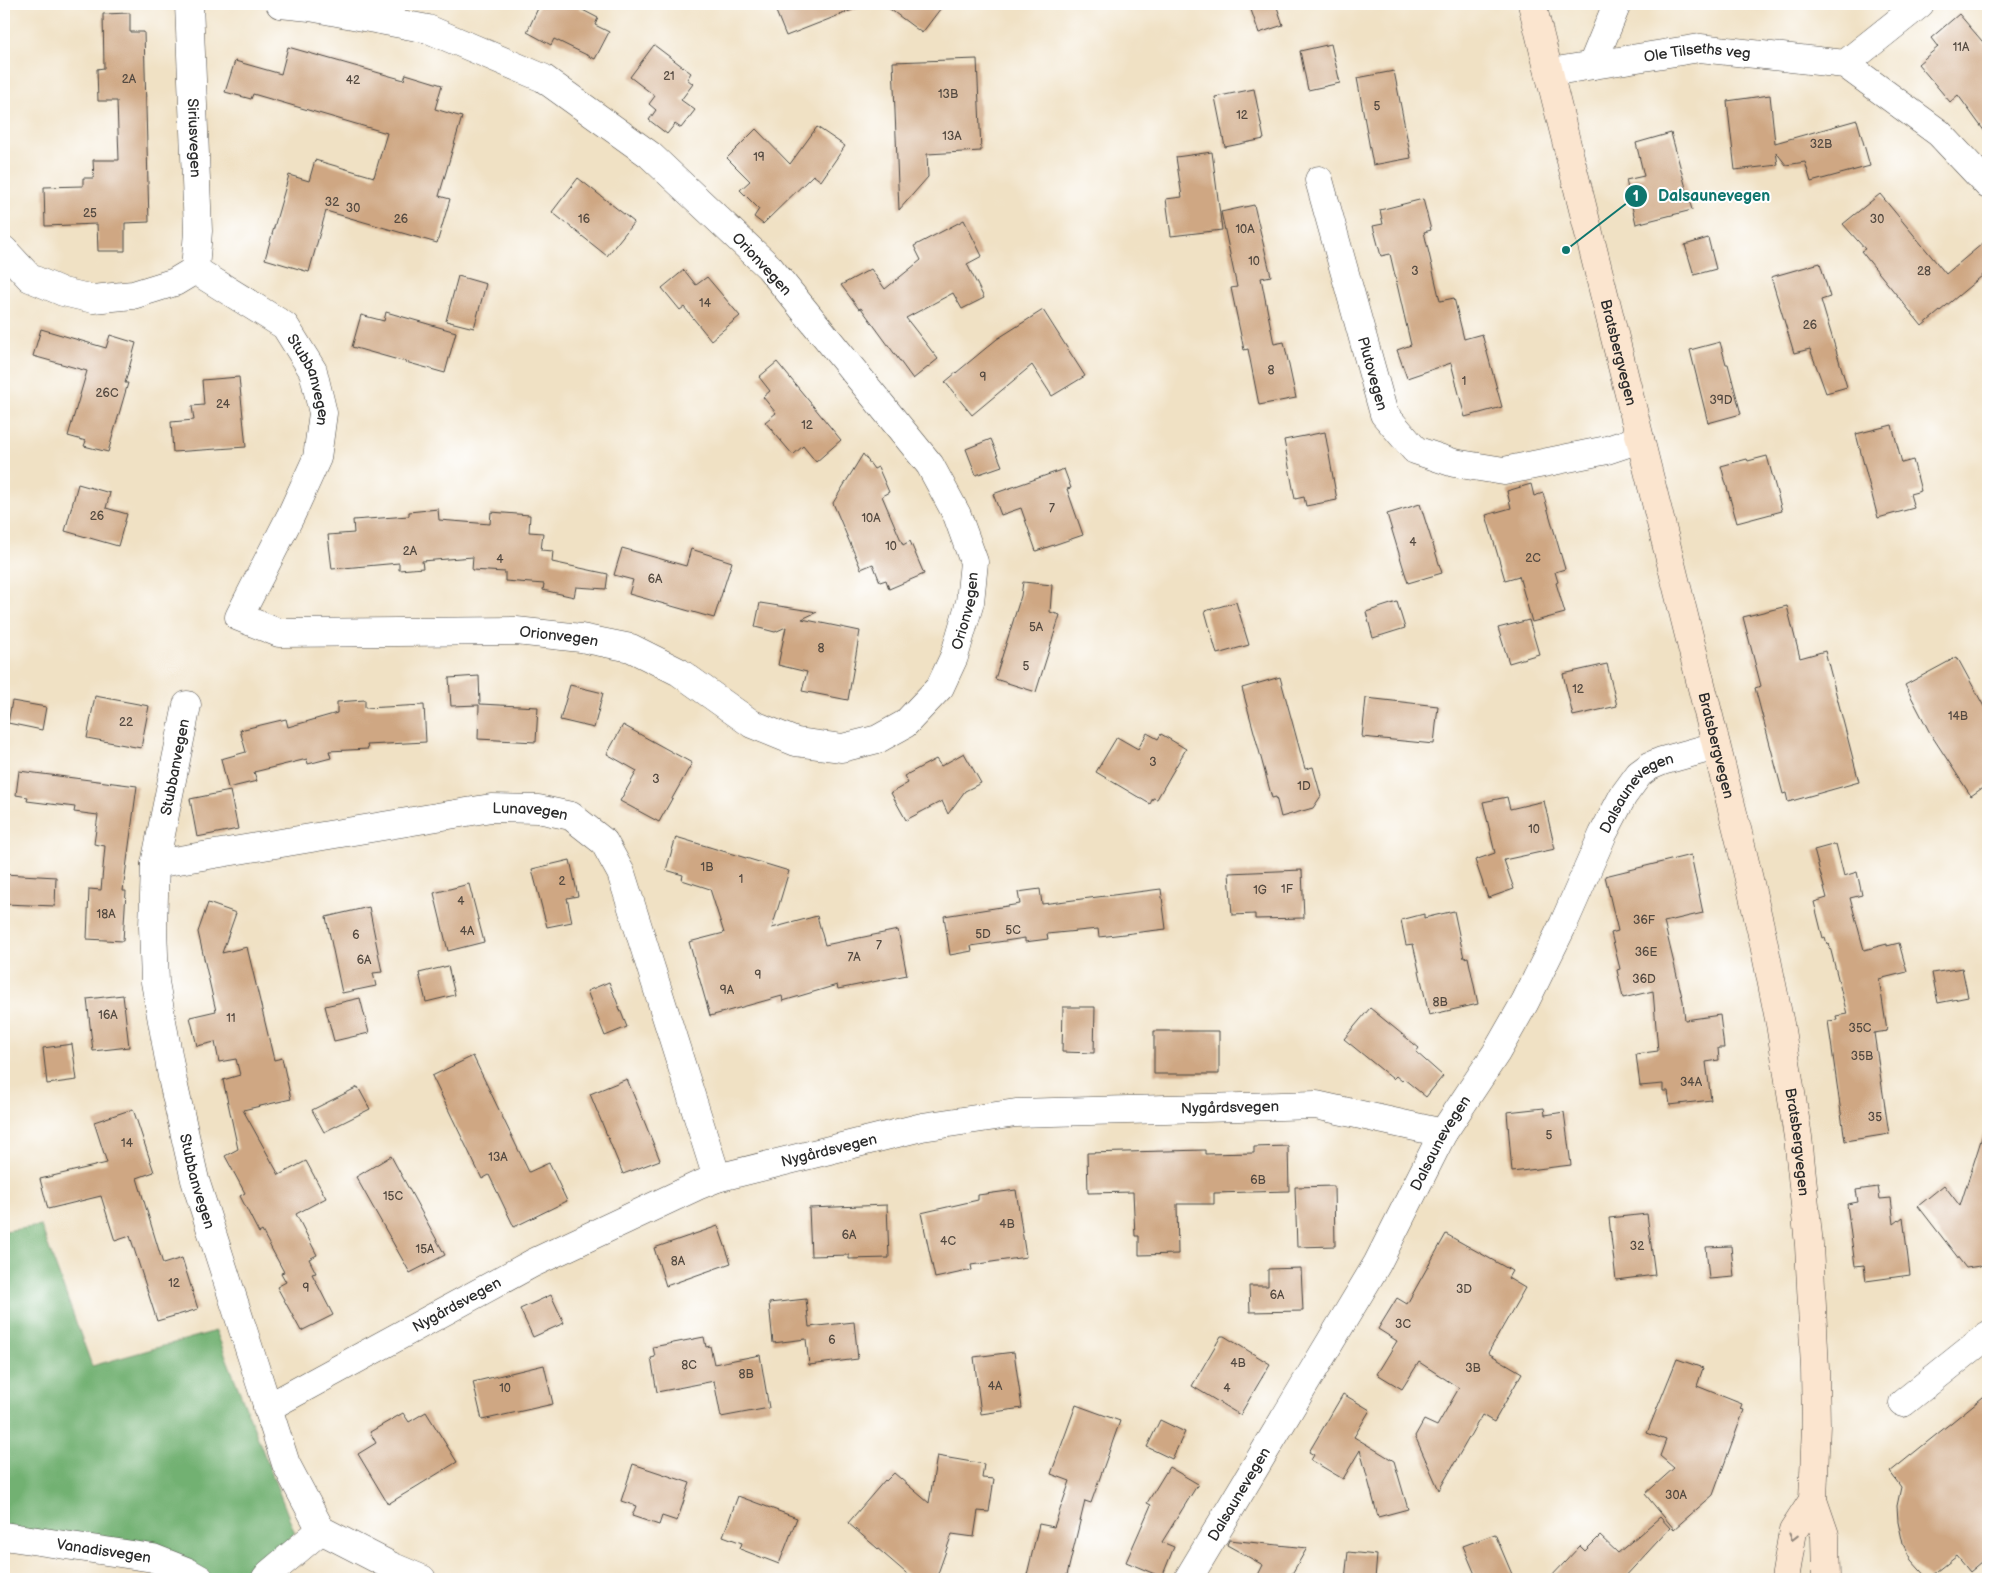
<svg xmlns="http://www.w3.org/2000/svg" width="1992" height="1583" font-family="'Balsamiq Sans',sans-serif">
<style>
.forest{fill:#72b172;stroke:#4e6e4e}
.building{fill:#cfa783}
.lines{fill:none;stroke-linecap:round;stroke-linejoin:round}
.street-casing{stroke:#494642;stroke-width:29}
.secondary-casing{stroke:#494642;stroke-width:29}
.street{stroke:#fff;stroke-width:28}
.secondary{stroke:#fbe5cf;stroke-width:28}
.oneway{stroke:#93887d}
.labels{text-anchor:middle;stroke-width:4;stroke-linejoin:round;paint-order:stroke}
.number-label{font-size:12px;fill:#544a41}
.street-label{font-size:15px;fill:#2b2b2b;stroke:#fff}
.leader{fill:none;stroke:#0f766e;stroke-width:2}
.callout-dot{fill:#0f766e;stroke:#fff;stroke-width:2}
.mark-label{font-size:15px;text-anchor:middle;font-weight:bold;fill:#fff}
.callout-label{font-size:16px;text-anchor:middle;font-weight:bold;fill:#0f766e;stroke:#fff;stroke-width:4;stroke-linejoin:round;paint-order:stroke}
</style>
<rect width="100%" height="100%" fill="#fff"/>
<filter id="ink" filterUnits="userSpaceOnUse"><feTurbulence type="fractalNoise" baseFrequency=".02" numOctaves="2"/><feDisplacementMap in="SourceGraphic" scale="10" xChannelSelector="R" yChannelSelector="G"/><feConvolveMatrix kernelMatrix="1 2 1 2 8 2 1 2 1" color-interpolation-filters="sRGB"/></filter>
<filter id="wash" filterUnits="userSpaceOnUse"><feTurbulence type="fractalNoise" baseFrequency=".0096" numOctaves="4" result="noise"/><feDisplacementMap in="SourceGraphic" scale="20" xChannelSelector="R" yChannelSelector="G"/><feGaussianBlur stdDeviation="1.12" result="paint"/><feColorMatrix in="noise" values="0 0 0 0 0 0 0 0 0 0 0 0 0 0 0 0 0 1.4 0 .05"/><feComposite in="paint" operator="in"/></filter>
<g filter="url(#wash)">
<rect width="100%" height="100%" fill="#f0e1c4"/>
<path class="forest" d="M41 1226 92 1366 216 1331 295 1533 248 1579H202L4 1533V1231Z"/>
<g id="blocks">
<path class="building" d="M540 4H571L598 18 595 25 609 32 595 59 554 39 551 45 527 32Z
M773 4H864L865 5 786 36Z
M883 4H944L922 33Z
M1249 4H1276L1283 25 1259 33Z
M130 13V32H144L149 222 125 223V251H98L97 224 45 226 44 187 83 186V178H94L93 160H119L117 101H98L97 69 104 68 103 14Z
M1959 14 1988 48V136L1958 95 1950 102 1918 64 1938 47 1931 38Z
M1331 44 1340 83 1308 90 1300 51Z
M654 45 691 73 687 79 693 84 681 100 695 110 681 128 675 124 667 134 649 120 656 110 649 104 655 96 630 77Z
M288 47 404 80 406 74 442 85 435 109 462 117 439 196 450 199 437 243 326 211 309 272 265 259 289 175 309 181 315 160 374 177 387 133 253 94 251 99 225 92 235 61 281 74Z
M977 59 981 151 927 154 928 177 899 210 893 62Z
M1394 71 1411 158 1373 165 1357 78Z
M1254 89 1264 139 1225 147 1215 97Z
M1770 95 1775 143 1857 120 1870 166 1811 182 1805 162 1786 165 1776 152 1778 165 1735 170 1727 101Z
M817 127 845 146 821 181 813 175 763 224 754 217 759 209 740 190 750 181 727 158 756 129 790 164Z
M1671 133 1692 210 1636 224 1626 180 1644 176 1636 143Z
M1212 152 1222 230 1171 236 1166 199 1182 197 1176 157Z
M578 178 634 222 607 256 552 212Z
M1880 194 1946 274 1988 239V271L1922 326 1861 251 1865 249 1843 224Z
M1423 199 1431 230 1424 232 1440 301 1454 298 1464 339 1482 334 1502 407 1465 417 1451 363 1407 378 1397 350 1411 345 1390 254 1381 256 1373 226 1383 224 1380 210Z
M1254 205 1271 276 1261 278 1274 344 1284 342 1296 398 1259 405 1248 349 1244 350 1231 288 1237 287 1221 212Z
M964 220 982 256 967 264 984 298 962 309 953 293 906 318 938 359 913 379 861 308 859 309 841 285 871 269 885 289 921 260 914 246Z
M1708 238 1716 269 1694 275 1685 245Z
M1820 263 1830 297 1821 300 1847 387 1826 393 1810 349 1794 353 1771 277Z
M684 270 696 285 707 277 740 316 711 340 684 307 680 310 662 288Z
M458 276 486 284 474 328 446 321Z
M1043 310 1085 376 1052 396 1032 365 972 415 945 382 997 339Z
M386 312 456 332 445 373 352 347 361 315 384 321Z
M41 329 106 348 110 335 136 343 125 383H128L108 452 84 446 86 441 68 436 87 371 33 356Z
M1720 342 1726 364H1728L1741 414 1708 423 1690 350Z
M777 362 841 440 816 462 803 446 793 455 765 422 776 413 763 397 770 391 759 377Z
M239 377 246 447 173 452 171 422 194 420 192 406 204 405 202 380Z
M1892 425 1902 463 1913 460 1921 491 1910 494 1914 508 1878 518 1856 434Z
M1325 432 1337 500 1306 506 1304 497 1295 499 1284 440Z
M991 439 1002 466 976 475 966 449Z
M863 454 874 469 878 467 889 492 882 496 903 545 910 541 924 574 889 589 886 580 880 582 873 564 861 569 833 503Z
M1767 456 1782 511 1737 523 1721 466 1747 459 1748 461Z
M1064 469 1071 488 1067 489 1083 535 1036 551 1021 508 1001 515 993 494Z
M78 484 110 493 106 508 127 514 118 546 65 531Z
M1531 484 1534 496 1543 493 1565 569 1555 572 1558 582 1556 583 1565 613 1532 622 1519 576 1505 580 1486 515 1511 508 1507 491Z
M1420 504 1442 573 1408 583 1387 514Z
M438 509 439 520 490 524 491 512 530 515 529 532 543 533 541 550 553 551 552 562 608 574 606 589 576 587 574 597 543 590 544 584 505 581V572L472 570 473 557 422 561 423 568 399 570V563L332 569 328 535 354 533 353 520 409 516V512Z
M622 548 686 566 691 549 732 562 714 618 629 594 633 580 614 575Z
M1023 582 1052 585 1050 612 1060 615 1036 692 995 679 1021 596Z
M1236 602 1249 645 1217 654 1205 611Z
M1397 602 1405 628 1373 638 1366 612Z
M760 603 817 612 802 619 860 631 848 700 802 691 807 672 778 665 786 627 775 632 755 627Z
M1787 606 1800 658 1825 651 1859 782 1788 802 1786 793 1783 794 1755 688 1761 686 1743 617Z
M1529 620 1539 654 1509 663 1498 628Z
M1957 657 1988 714V784L1971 796 1930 733 1905 685Z
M1607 664 1617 706 1573 716 1563 674Z
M479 676 480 704 538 707 536 742 478 739 479 705 451 706 449 678Z
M1280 677 1305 769 1313 767 1321 796 1313 808 1281 817 1276 797 1272 798 1242 688Z
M570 685 603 693 594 728 560 720Z
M95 696 149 706 141 748 87 738Z
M1366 698 1438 706 1434 744 1362 737Z
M365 700V708L424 705 426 742 367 745 368 749 329 751 331 758 308 764 307 759 254 772 257 781 228 788 221 759 246 752 240 730 286 719 288 727 337 713V702Z
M12 701 46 707 42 730 8 723Z
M623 725 692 763 659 822 620 801 637 771 607 754Z
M1147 733 1158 739 1161 734 1186 749 1157 799 1153 798 1150 804 1096 772 1117 737 1138 749Z
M964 753 981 783 965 791 948 814 942 801 906 820 891 793 908 783 904 776 936 759 941 766Z
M19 771 137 786 123 891H126L123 941 87 939 89 889 101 890 105 846 94 844 98 815 74 812 75 807 27 801 28 797 16 795Z
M230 791 238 829 197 837 190 799Z
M1507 797 1510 809 1544 801 1555 849 1504 860 1514 889 1488 898 1475 860 1495 853 1483 802Z
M676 837 789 871 772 928 817 916 825 945 898 930 907 975 838 989 837 985 783 1001 782 996 710 1016 689 942 724 933 710 889 682 880 683 875 666 870Z
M1836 844 1844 876 1857 872 1862 895 1850 898 1864 950 1887 944V946L1899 943 1907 972 1879 979 1887 1031 1874 1033 1889 1134 1845 1141 1828 1021 1837 1020 1836 1016 1847 1014 1829 943 1827 944 1825 937 1823 938 1814 902 1827 898 1814 850Z
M1691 855 1703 913 1664 922 1683 1001 1685 1020 1720 1015 1724 1048H1718L1719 1060 1706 1062 1711 1100 1670 1105 1668 1091H1663V1084L1640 1086 1636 1054 1658 1051 1653 991 1623 998 1617 970 1620 969 1611 933 1618 931 1605 876Z
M570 860 578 896 567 898 572 922 547 927 532 869Z
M1302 870 1304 918 1255 919V914L1232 915 1229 873Z
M4 874 56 877 55 906 4 904Z
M469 884 484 942 448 951 434 893Z
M1040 889 1042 904 1161 889 1166 929 1099 937 1098 929 1047 934 1048 939 1025 942V938L971 946 972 951 950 955 944 916 1020 904 1018 892Z
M208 903 236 913 222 953 247 947 274 1060 282 1058 291 1099 243 1110 279 1175 306 1161 326 1198 296 1214 317 1255 309 1259 316 1273 312 1274 333 1315 301 1331 277 1287 286 1282 281 1273 284 1272 262 1231 259 1233 240 1196 245 1193 225 1156 238 1149 223 1080 240 1075 236 1059 219 1062 215 1042 197 1046 190 1017 216 1011 198 932Z
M369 907 382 972 373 973 376 986 342 993 326 917Z
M1454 911 1464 958 1468 957 1478 1004 1429 1015 1413 944 1406 945 1401 920 1424 914V918Z
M448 966 455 995 426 1002 419 973Z
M1962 968 1968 997 1938 1003 1932 973Z
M609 982 627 1027 605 1036 587 991Z
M123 995 129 1047 93 1051 87 999Z
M360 998 369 1033 334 1041 325 1006Z
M1063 1007H1095L1094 1053 1062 1052Z
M1370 1008 1419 1048 1416 1052 1443 1076 1426 1097 1404 1079 1402 1081 1396 1076 1393 1079 1344 1039Z
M1154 1031H1219V1074H1154Z
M72 1044 77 1080 47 1084 43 1048Z
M473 1056 529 1172 549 1163 567 1201 514 1227 489 1175 482 1179 432 1076Z
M627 1079 660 1160 623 1174 590 1094Z
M358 1087 370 1109 324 1132 312 1110Z
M1544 1108 1545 1115 1564 1112 1571 1165 1512 1172 1507 1112Z
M133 1109 154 1172 137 1178 163 1264 182 1258 198 1309 157 1321 130 1236 115 1241 101 1196 48 1209 40 1179 107 1163 94 1122Z
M1983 1134 1988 1135V1260L1980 1266 1966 1268 1918 1206 1944 1185 1960 1206Z
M1288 1146 1289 1191 1214 1193V1204H1177L1178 1254 1139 1255V1236H1135L1133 1192 1088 1193 1087 1153 1205 1150V1154L1254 1153V1147Z
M391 1156 445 1255 410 1273 356 1177Z
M1334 1186 1335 1246 1297 1247 1295 1187Z
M1878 1187 1880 1199 1891 1198 1894 1224 1903 1217 1910 1275 1866 1281 1864 1265 1855 1266 1847 1204 1858 1202 1856 1190Z
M1016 1190 1026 1257 971 1265 972 1270 935 1278 921 1213 978 1200V1195Z
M887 1205 889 1258 849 1259V1255L811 1256 809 1208Z
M1647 1214 1655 1275 1616 1280 1609 1218Z
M718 1226 731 1263 666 1286 654 1248Z
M1446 1234 1512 1271 1508 1278 1525 1288 1488 1353 1522 1373 1494 1422 1482 1415 1439 1490 1415 1436 1424 1420 1437 1426 1459 1388 1419 1362 1402 1389 1377 1374 1397 1341 1378 1329 1397 1298 1407 1304Z
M1731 1246 1734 1277 1709 1279 1706 1247Z
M1301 1268 1303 1311 1250 1312 1249 1286H1268V1269Z
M551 1295 564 1323 533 1337 520 1309Z
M806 1299 809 1327 854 1322 858 1359 809 1365 806 1339 773 1343 769 1303Z
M1221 1336H1224L1270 1364 1240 1415 1192 1386Z
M704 1337 706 1347 710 1346 714 1364 760 1355 769 1408 721 1417 714 1381 657 1392 651 1358 655 1357 653 1347Z
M1014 1352 1022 1408 981 1414 974 1357Z
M1677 1359 1703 1368 1697 1386 1742 1404 1740 1409 1744 1410 1713 1495 1674 1529 1645 1494 1674 1468 1660 1456 1666 1440 1647 1433Z
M544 1365 553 1404 482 1420 473 1382Z
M1988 1393V1557L1970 1572 1957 1556 1928 1579 1911 1560 1903 1544 1898 1521 1897 1506 1901 1487 1890 1472Z
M1343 1394 1370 1410 1354 1437 1394 1461 1408 1509 1378 1517 1360 1450 1343 1479 1311 1460 1314 1455 1309 1452Z
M1076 1405 1120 1421 1091 1503 1085 1501 1066 1579H1026L1039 1524 1054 1527 1070 1481 1051 1474Z
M426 1412 457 1462 388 1504 358 1454 376 1443 370 1432 403 1413 409 1422Z
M1160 1420 1185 1432 1172 1459 1147 1447Z
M937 1456 984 1464 982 1478 994 1479 989 1512 978 1511 974 1537 952 1534 936 1579H913L848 1523 885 1480 886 1481 894 1473 929 1503Z
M633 1464 690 1483 677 1521 662 1516 659 1525 632 1516 636 1506 621 1501Z
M1169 1467 1198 1484 1162 1542 1174 1547 1162 1577 1126 1562 1151 1505 1147 1503Z
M738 1496 797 1518 779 1564 740 1549 742 1543 723 1536Z
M1660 1517 1670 1528 1623 1579H1549L1580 1546 1585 1551 1600 1536 1618 1553Z
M1495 1534 1514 1579H1477L1463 1546Z
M1229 1540 1307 1548 1289 1579H1256L1263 1565 1227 1545Z
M1348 1552 1377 1555 1375 1579H1345Z"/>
</g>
</g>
<g filter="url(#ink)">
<use href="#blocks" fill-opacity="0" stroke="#494642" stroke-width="1"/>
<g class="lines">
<g class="street-casing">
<g id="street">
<path id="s1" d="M189 4 198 231 195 270"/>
<path d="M1845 64 1920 4"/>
<path d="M1592 65 1617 4"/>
<path id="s2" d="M1550 72 1700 48 1845 64 1939 133 1988 185"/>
<path id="s3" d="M1319 180 1384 414 1415 450 1454 463 1504 471 1607 450 1640 439"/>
<path d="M4 250 30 278 63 292 93 299 133 295 175 282 195 270"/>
<path id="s4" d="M195 270 285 326 313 371 323 413 317 458 291 515 239 617 279 633 516 631 581 638 631 648 679 672 752 724 796 742 842 748 878 739 905 724 940 687 954 657 970 602 974 562 957 515 930 465 769 267 650 155 543 78 428 29 310 7 280 4"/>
<path id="s5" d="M187 705 155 864 153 927 155 982 173 1082 195 1180 286 1464 321 1530 391 1566 422 1579"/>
<path id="s6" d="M155 864 491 808 538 809 571 816 604 842 621 873 717 1178"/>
<path d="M1903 1403 1988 1335"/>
<path id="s7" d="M267 1408 533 1263 697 1186 717 1178 922 1127 1016 1113 1316 1105 1443 1133"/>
<path id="s8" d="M4 1536 153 1558 186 1571 200 1579"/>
<path d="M265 1579 269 1574 321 1530"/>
<path id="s9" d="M1188 1579 1377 1264 1443 1133 1496 1053 1525 1002 1563 925 1603 834 1623 796 1639 774 1650 766 1662 761 1716 746"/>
</g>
</g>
<g class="secondary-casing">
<g id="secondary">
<path id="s10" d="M1532 4 1739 837 1761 930 1780 1024 1798 1137 1809 1245 1815 1369 1816 1425 1813 1500 1825 1535 1826 1579"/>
<path d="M1785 1579 1793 1531 1813 1500"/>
</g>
</g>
<use href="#street" class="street"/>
<use href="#secondary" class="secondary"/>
</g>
<defs><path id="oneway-chevron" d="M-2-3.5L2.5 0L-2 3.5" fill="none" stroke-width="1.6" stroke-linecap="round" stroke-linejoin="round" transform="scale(1.25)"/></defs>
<use class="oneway" href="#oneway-chevron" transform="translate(1793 1537) rotate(104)"/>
</g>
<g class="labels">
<g class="number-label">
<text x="1961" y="51">11A</text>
<text x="669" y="80">21</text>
<text x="129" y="83">2A</text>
<text x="353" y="84">42</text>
<text x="948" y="98">13B</text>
<text x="1377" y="110">5</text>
<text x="1242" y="119">12</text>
<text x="952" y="140">13A</text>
<text x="1821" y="148">32B</text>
<text x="759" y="161">19</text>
<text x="332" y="206">32</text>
<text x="353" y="212">30</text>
<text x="90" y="217">25</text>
<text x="401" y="223">26</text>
<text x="584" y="223">16</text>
<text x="1877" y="223">30</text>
<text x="1245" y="233">10A</text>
<text x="1254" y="265">10</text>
<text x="1415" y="275">3</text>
<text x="1924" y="275">28</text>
<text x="705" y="307">14</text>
<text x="1810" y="329">26</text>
<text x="1271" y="374">8</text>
<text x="983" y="381">9</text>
<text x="1464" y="385">1</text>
<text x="107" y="397">26C</text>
<text x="1721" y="404">39D</text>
<text x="223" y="408">24</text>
<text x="807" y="429">12</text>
<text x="1052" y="512">7</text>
<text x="97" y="520">26</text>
<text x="871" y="522">10A</text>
<text x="1413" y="546">4</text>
<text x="891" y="550">10</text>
<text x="410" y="555">2A</text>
<text x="1533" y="562">2C</text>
<text x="500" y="563">4</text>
<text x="655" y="583">6A</text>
<text x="1036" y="631">5A</text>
<text x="821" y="652">8</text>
<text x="1026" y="670">5</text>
<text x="1578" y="693">12</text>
<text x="1958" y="720">14B</text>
<text x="126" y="726">22</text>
<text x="1153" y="766">3</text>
<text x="656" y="783">3</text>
<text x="1304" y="790">1D</text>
<text x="1534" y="833">10</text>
<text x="707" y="871">1B</text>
<text x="741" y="883">1</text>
<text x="562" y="885">2</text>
<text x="1287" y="893">1F</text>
<text x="1260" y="894">1G</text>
<text x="461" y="905">4</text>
<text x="106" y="918">18A</text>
<text x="1644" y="924">36F</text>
<text x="1013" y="934">5C</text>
<text x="467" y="935">4A</text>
<text x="983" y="938">5D</text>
<text x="356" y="939">6</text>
<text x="879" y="949">7</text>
<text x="1646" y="956">36E</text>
<text x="854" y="961">7A</text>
<text x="364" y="964">6A</text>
<text x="758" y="979">9</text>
<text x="1644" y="983">36D</text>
<text x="727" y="994">9A</text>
<text x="1440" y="1006">8B</text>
<text x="108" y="1019">16A</text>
<text x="231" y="1022">11</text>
<text x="1860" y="1032">35C</text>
<text x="1862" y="1060">35B</text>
<text x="1691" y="1086">34A</text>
<text x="1875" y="1121">35</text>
<text x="1549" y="1139">5</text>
<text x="127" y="1147">14</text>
<text x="498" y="1161">13A</text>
<text x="1258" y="1184">6B</text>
<text x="393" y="1200">15C</text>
<text x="1007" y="1228">4B</text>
<text x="849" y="1239">6A</text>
<text x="948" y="1245">4C</text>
<text x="1637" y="1250">32</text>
<text x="425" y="1253">15A</text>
<text x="678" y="1265">8A</text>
<text x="174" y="1287">12</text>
<text x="306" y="1292">9</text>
<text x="1464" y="1293">3D</text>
<text x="1277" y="1299">6A</text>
<text x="1403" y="1328">3C</text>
<text x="832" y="1344">6</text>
<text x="1238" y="1367">4B</text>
<text x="689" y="1369">8C</text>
<text x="1473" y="1372">3B</text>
<text x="746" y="1378">8B</text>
<text x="995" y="1390">4A</text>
<text x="505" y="1392">10</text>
<text x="1227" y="1392">4</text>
<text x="1676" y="1499">30A</text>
</g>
<g class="street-label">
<text dy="5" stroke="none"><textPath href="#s2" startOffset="149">Ole Tilseths veg</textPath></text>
<text dy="5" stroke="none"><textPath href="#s1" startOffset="134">Siriusvegen</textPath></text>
<text transform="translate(762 264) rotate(47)" y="5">Orionvegen</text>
<text dy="5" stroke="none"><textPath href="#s10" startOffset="359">Bratsbergvegen</textPath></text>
<text dy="5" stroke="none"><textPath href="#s3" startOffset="201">Plutovegen</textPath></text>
<text dy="5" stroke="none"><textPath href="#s4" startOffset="166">Stubbanvegen</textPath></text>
<text dy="5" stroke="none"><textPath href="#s4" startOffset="1258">Orionvegen</textPath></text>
<text dy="5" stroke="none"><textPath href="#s4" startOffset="748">Orionvegen</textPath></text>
<text dy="5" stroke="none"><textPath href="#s10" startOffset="764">Bratsbergvegen</textPath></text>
<text transform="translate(175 767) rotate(-79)" y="5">Stubbanvegen</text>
<text dy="5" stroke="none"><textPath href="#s9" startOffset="909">Dalsaunevegen</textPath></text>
<text dy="5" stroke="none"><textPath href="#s6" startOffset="380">Lunavegen</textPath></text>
<text dy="5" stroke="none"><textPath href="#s7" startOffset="1026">Nygårdsvegen</textPath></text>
<text dy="5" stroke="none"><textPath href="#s10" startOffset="1169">Bratsbergvegen</textPath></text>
<text dy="5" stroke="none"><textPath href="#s9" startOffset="504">Dalsaunevegen</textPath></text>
<text dy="5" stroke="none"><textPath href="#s7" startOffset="621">Nygårdsvegen</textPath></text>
<text dy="5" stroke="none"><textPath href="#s5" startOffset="484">Stubbanvegen</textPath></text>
<text dy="5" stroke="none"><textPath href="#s7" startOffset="216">Nygårdsvegen</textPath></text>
<text dy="5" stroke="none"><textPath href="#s9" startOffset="99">Dalsaunevegen</textPath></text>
<text dy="5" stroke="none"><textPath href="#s8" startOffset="101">Vanadisvegen</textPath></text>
</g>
</g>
<path class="leader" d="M1566 250L1636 196"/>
<g class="callout-dot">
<circle cx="1566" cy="250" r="5"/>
<circle cx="1636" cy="196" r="12"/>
</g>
<g class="mark-label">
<text x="1636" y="201">1</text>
</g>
<g class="callout-label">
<text x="1714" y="201">Dalsaunevegen</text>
</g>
<rect width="1992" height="1583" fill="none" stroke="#fff" stroke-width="20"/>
</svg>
